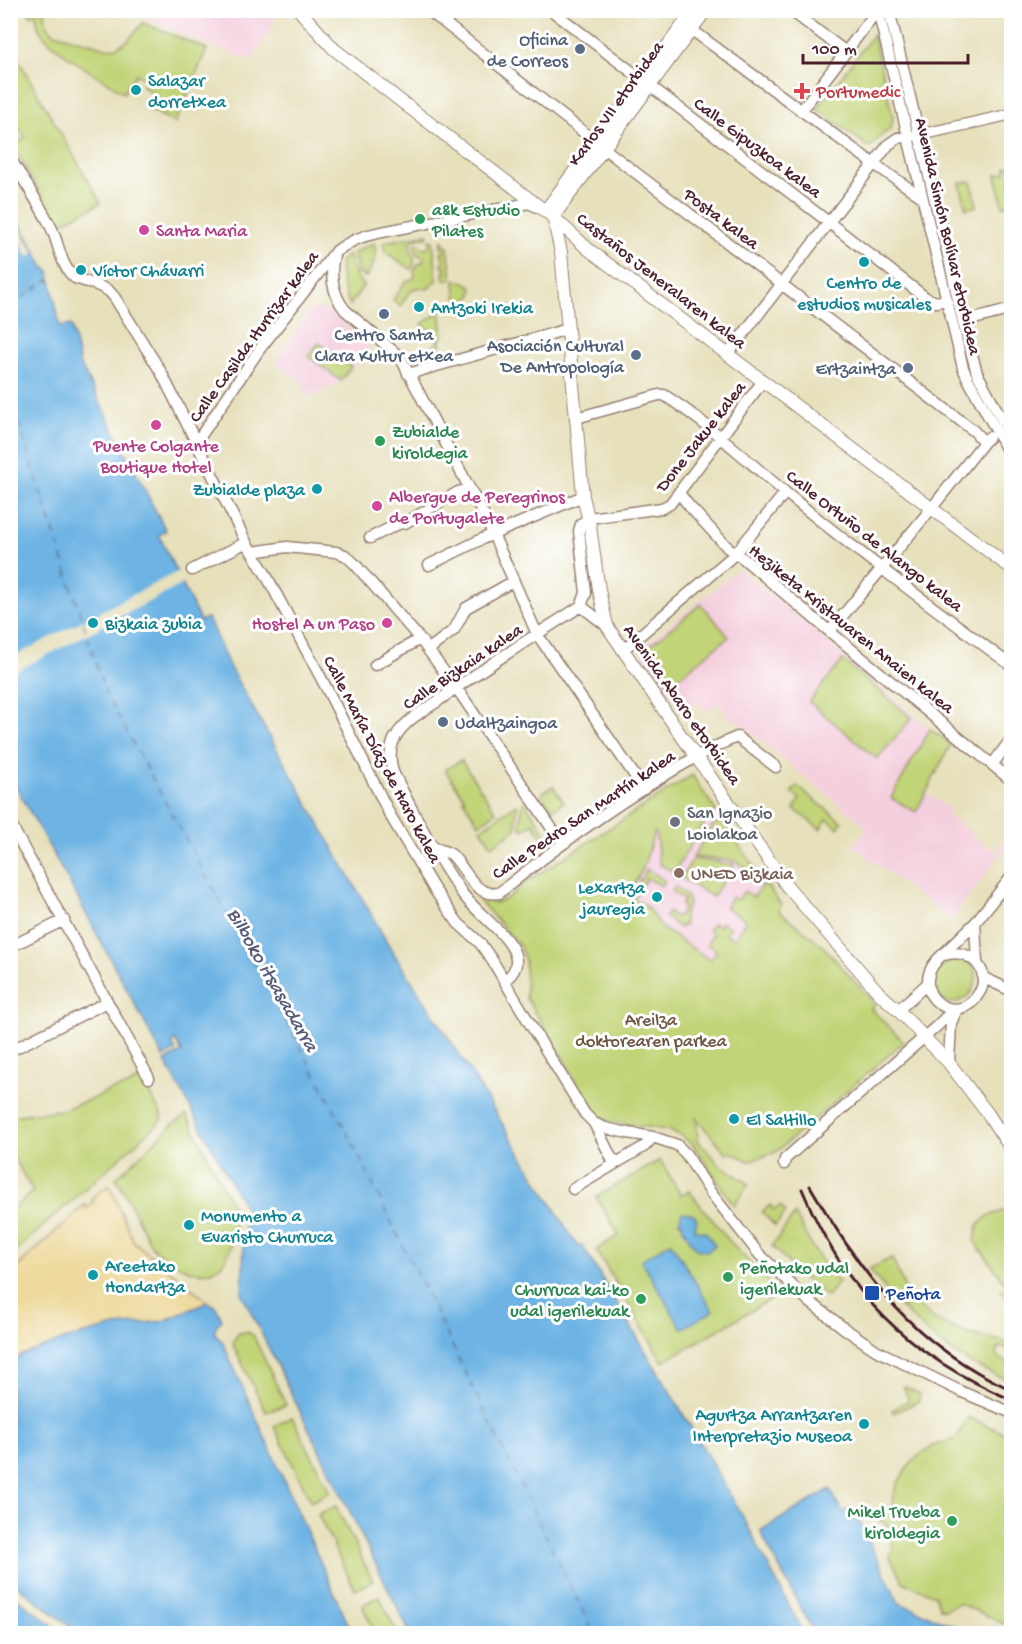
<svg xmlns="http://www.w3.org/2000/svg" width="1022" height="1644" font-family="'Gochi Hand',sans-serif">
<style>
.built{fill:#f4cfde}
.green{fill:#c1d477;stroke:#867a51;stroke-width:1.5}
.sand{fill:#eeda9e;stroke:#9c7c64;stroke-width:1.5}
.water{fill:#6db4e4;stroke:#5c6a88;stroke-width:1.5}
.pier{fill:#e6e0bb}
.lines{fill:none;stroke-linecap:round;stroke-linejoin:round}
.ferry{stroke:#585b75;stroke-width:1.5;stroke-dasharray:8 6;stroke-linecap:butt}
.minor-casing{stroke:#988073;stroke-width:13}
.tertiary-casing{stroke:#988073;stroke-width:14}
.minor{stroke:#fff;stroke-width:10}
.tertiary{stroke:#fff;stroke-width:12}
.rail{stroke:#4a1f2b;stroke-width:3}
.service-dot{fill:#5c6f8a;stroke:#fff;stroke-width:2}
.culture-dot{fill:#0f9aa8;stroke:#fff;stroke-width:2}
.health-dot{fill:#e0444e;stroke:#fff;stroke-width:2}
.leisure-dot{fill:#2e9e5b;stroke:#fff;stroke-width:2}
.hotel-dot{fill:#d1479c;stroke:#fff;stroke-width:2}
.worship-dot{fill:#6b7280;stroke:#fff;stroke-width:2}
.education-dot{fill:#8d6e63;stroke:#fff;stroke-width:2}
.transit-dot{fill:#1a4fb4;stroke:#fff;stroke-width:2}
.labels{text-anchor:middle;stroke-width:6;stroke-linejoin:round;paint-order:stroke}
.service-label{font-size:18px;fill:#4e5e75;stroke:#fff;text-anchor:end}
.culture-label{font-size:18px;fill:#0d838f;stroke:#fff;text-anchor:start}
.health-label{font-size:18px;fill:#be3a42;stroke:#fff;text-anchor:start}
.street-label{font-size:18px;fill:#4a1f2b;stroke:#fff}
.leisure-label{font-size:18px;fill:#27864d;stroke:#fff;text-anchor:start}
.hotel-label{font-size:18px;fill:#b23c85;stroke:#fff;text-anchor:start}
.worship-label{font-size:18px;fill:#5b616d;stroke:#fff;text-anchor:start}
.education-label{font-size:18px;fill:#785e54;stroke:#fff;text-anchor:start}
.park-label{font-size:18px;fill:#6e5542;stroke:#fff}
.transit-label{font-size:18px;fill:#164399;stroke:#fff;text-anchor:start}
.water-label{font-size:20px;font-style:italic;fill:#585b75;stroke:#fff}
</style>
<rect width="100%" height="100%" fill="#fff"/>
<filter id="ink" filterUnits="userSpaceOnUse"><feTurbulence type="fractalNoise" baseFrequency=".0167" numOctaves="2"/><feDisplacementMap in="SourceGraphic" scale="12" xChannelSelector="R" yChannelSelector="G"/><feConvolveMatrix kernelMatrix="1 2 1 2 8 2 1 2 1" color-interpolation-filters="sRGB"/></filter>
<filter id="wash" filterUnits="userSpaceOnUse"><feTurbulence type="fractalNoise" baseFrequency=".008" numOctaves="4" result="noise"/><feDisplacementMap in="SourceGraphic" scale="24" xChannelSelector="R" yChannelSelector="G"/><feGaussianBlur stdDeviation="1.35" result="paint"/><feColorMatrix in="noise" values="0 0 0 0 0 0 0 0 0 0 0 0 0 0 0 0 0 1.4 0 .05"/><feComposite in="paint" operator="in"/></filter>
<g filter="url(#wash)">
<rect width="100%" height="100%" fill="#e6e0bb"/>
<path class="built" d="M139 11 279 10 280 11 251 61 142 17Z
M311 309H328L371 347 340 382 310 398 299 379 275 362Z
M738 569 783 604 930 729 951 744 926 793 950 809 946 814 995 852 1004 841 1008 844 951 920 853 846 867 827 739 723 734 719 731 721 720 703 707 711 699 703 684 715 642 653 643 646 700 601Z
M692 775 768 887 720 967 663 929 646 936 592 868Z"/>
<path class="green" d="M28 11H45L46 24 54 33 106 48 117 47 127 41 143 23 207 49 175 123 149 109 158 96 142 86 146 80 136 74 124 93C105 80 48 48 39 29 37 25 37 19 36 15H30Z
M873 35 893 117 891 129 883 134 870 148 817 109Z
M11 47 101 203 58 225 13 145 25 138 11 113Z
M1011 166V205L1003 206 996 175 1006 173V167Z
M971 181 977 206 966 209 960 183Z
M428 234 427 237 417 238 410 243C409 256 420 255 411 269L385 252 383 244 385 242Z
M430 240 433 241 437 280 428 289C413 284 407 293 401 306L393 300 405 282 413 279 415 276 414 271 418 264 422 263 424 260 422 256 418 255 414 245 418 243 421 247 427 248 430 245Z
M443 240 444 245 448 247 452 279 444 280 443 273H445V268H443L442 263 444 262 441 252 444 251 443 247H441V241Z
M371 244H375C377 260 374 264 366 277 356 275 356 260 353 253Z
M348 255 358 279 363 286 350 305C343 292 339 275 341 261Z
M455 281C463 281 469 282 473 290 471 300 466 302 457 303Z
M438 309H440L443 335 440 339 441 354 421 360 440 339 422 324 435 315Z
M319 343 351 367 341 381 308 356Z
M701 604 729 637 669 685 644 650Z
M843 660 912 718 877 759 809 702Z
M930 729 951 744 916 812 891 798Z
M461 760 496 812 479 824 463 800 465 799 445 770Z
M692 775 716 811 707 819 674 872 659 864 656 834 654 832 643 869 629 893 631 896 647 869 665 881 662 886 647 878 634 898 646 906 663 929 710 960 717 951 707 944 713 934 708 930 713 923 719 926 722 922 730 928 726 934 734 939 746 920 725 907 732 897 738 900 744 891 754 897 763 883 768 887 781 905 779 911 821 944 875 1004 871 1009 904 1042 776 1152 749 1161 730 1152 727 1154 696 1118 698 1141 719 1164 749 1184 734 1206 694 1146 682 1136 667 1130 611 1122 592 1112 562 1056 526 998 525 961 519 945 477 898 494 903 506 899 532 878Z
M553 786 564 802 554 809 551 808 542 795 543 792Z
M797 786 842 822 838 828 827 819 820 829 794 809 800 799 791 793Z
M523 802H525L549 838 547 844 533 823 523 830 520 826Z
M517 804 516 829 492 846 481 829Z
M722 820 763 879 735 861 693 857 712 826Z
M693 859 734 864 713 897 681 878Z
M676 887 686 896 689 903 684 915 685 926 682 925 680 928 665 917 668 912 676 917C681 915 683 912 683 907L681 905 684 900 671 891Z
M958 958C996 966 966 1016 942 999 922 985 941 962 958 958Z
M141 1078 162 1116V1120L11 1255V1211L33 1191 11 1153V1116L62 1110 97 1097 108 1091 128 1086Z
M187 1115 236 1214C234 1252 222 1290 176 1264 169 1260 159 1255 153 1248 149 1244 147 1237 144 1232 135 1214 127 1195 116 1178L172 1125Z
M660 1160 681 1195 689 1191 731 1243 780 1294 663 1362 596 1250 619 1235 596 1197Z
M770 1205 774 1210 780 1206 786 1212 775 1226 762 1212Z
M1011 1208V1305L1001 1290 1008 1287 975 1242 978 1225 988 1216Z
M795 1214 812 1247 838 1282 827 1297 799 1274 772 1246Z
M892 1258 907 1293 920 1307 935 1320 964 1333 1011 1343V1352L1006 1348 999 1347 996 1354 997 1357 1011 1365V1382C996 1375 980 1369 965 1360 926 1337 897 1304 869 1269Z
M247 1332 253 1335 286 1405 266 1412 233 1345 235 1338 239 1333Z
M903 1386 920 1394 919 1401 894 1413 892 1410 909 1400Z
M292 1417 330 1492 311 1502 274 1426Z
M968 1417 1011 1436V1627L959 1603 945 1610 940 1608 935 1595 903 1582 889 1555 893 1549 889 1525 868 1516 894 1504 892 1500C897 1477 915 1453 938 1444 944 1442 950 1441 956 1439Z
M336 1506 373 1581 355 1590 318 1514Z
M379 1596 397 1633H375L362 1605Z"/>
<path class="sand" d="M109 1185 134 1242 208 1302 164 1321 116 1326 70 1338 22 1355 11 1362 10 1280 12 1279 11 1273 85 1205 87 1208 94 1201 92 1198Z"/>
<path class="water" d="M10 206 44 267 49 270 60 327 71 325 80 364 166 531 159 535 200 621 208 618 229 666 391 949 473 1076 578 1247 582 1245 698 1439 743 1517 803 1633H410L242 1294 245 1208 165 1061 182 1052 175 1040 172 1043 176 1051 163 1057 69 882 11 778Z
M682 1212 693 1214 697 1219 694 1230 706 1232 715 1245 708 1251 696 1249 682 1227 683 1223 679 1222Z
M671 1242 713 1311 682 1329 641 1260Z
M208 1302 216 1307 222 1320C213 1327 212 1334 222 1341L352 1633H79L11 1581V1362L22 1355 70 1338 116 1326 164 1321Z
M830 1489 842 1512 852 1507 899 1603 959 1628 957 1633H814L760 1531Z
M10 1593 63 1633H11Z"/>
<path class="pier" d="M11 213 35 253 28 257 11 227Z
M179 571 185 583 11 674V658Z"/>
<g class="lines">
<path class="ferry" d="M10 305 50 279
M10 396 106 694 346 1130 594 1634"/>
</g>
</g>
<g filter="url(#ink)">
<g class="lines">
<g class="minor-casing">
<path id="minor" d="M428 10 619 160 974 431 984 442
M551 10 818 214 926 298 936 302 947 300
M790 10 846 52
M878 10 963 368 968 379 1012 459
M889 10 950 263 963 322 977 373 1012 438
M889 14 902 10
M688 24 692 30 874 164 922 197
M801 111 870 20 873 16 879 14
M10 158C24 181 39 203 51 227 59 243 60 266 75 278L97 285 109 291 115 298 161 372 247 544 265 573 329 693 390 815 434 889 458 923 480 943 492 960 539 1039 585 1114 594 1123 612 1159 618 1161
M335 252C329 271 332 294 345 310L400 357 489 525 537 634 644 789
M963 322 1012 309
M728 354 889 144 898 138 933 132 1012 114
M408 374 568 329
M576 418 659 395H664C708 423 746 460 786 493 859 553 935 609 1012 666
M196 443 259 350 335 252C348 242 361 236 377 233L529 203 537 207
M679 493 690 507 728 548 744 559 823 626 1012 781
M370 538 398 524 405 523 458 492 469 489
M252 552 287 547 336 552 345 555 354 563 420 639 462 696 557 836 566 842
M429 565 482 539 583 496
M192 570 241 545 247 544
M581 606 607 626
M830 631 931 509 984 442 989 437
M624 649 735 554 785 493
M428 650 454 630 466 608 514 581
M375 665 420 639
M992 765 1012 738
M10 823 149 1078
M434 847C439 850 447 851 452 855 467 870 474 897 499 893 560 844 627 796 696 757 709 749 723 743 737 737L776 767
M975 923 977 963
M10 947 64 920
M943 955C949 954 955 952 961 954 973 956 984 968 983 980 983 985 982 989 979 993 958 1030 907 995 937 960L975 923 1012 876
M984 978 1012 991
M505 980C515 973 519 963 514 952 506 932 475 912 462 893 436 857 413 812 393 772 389 758 389 745 398 733 408 719 424 710 438 701 484 667 533 637 581 606L586 593 579 531 581 524 589 518 662 508 670 504 763 381
M898 1010 927 984
M10 1051 107 1002
M949 1063 951 1023 957 1009
M594 1123 605 1128 628 1133 653 1137 677 1145 686 1154 711 1193 759 1254 810 1302 845 1329 876 1350 962 1392 1012 1413
M784 1164 785 1159 937 1026 954 1009
M573 1189 645 1146 653 1137"/>
</g>
<g class="tertiary-casing">
<path id="tertiary" d="M299 10 334 49 402 102 553 217 588 249 1012 569
M545 211 694 10
M553 217 561 252 583 496 590 526 599 590 607 626 678 731 787 886 879 993 898 1010 949 1063 988 1114 1012 1150
M553 217 706 10"/>
</g>
<use href="#minor" class="minor"/>
<use href="#tertiary" class="tertiary"/>
<path class="rail" d="M810 1186C864 1277 912 1345 1012 1390
M802 1189C845 1293 908 1356 1012 1400"/>
</g>
</g>
<g class="service-dot">
<circle cx="580" cy="49" r="6"/>
<circle cx="384" cy="314" r="6"/>
<circle cx="636" cy="355" r="6"/>
<circle cx="908" cy="368" r="6"/>
<circle cx="443" cy="722" r="6"/>
</g>
<g class="culture-dot">
<circle cx="136" cy="90" r="6"/>
<circle cx="864" cy="262" r="6"/>
<circle cx="81" cy="270" r="6"/>
<circle cx="419" cy="307" r="6"/>
<circle cx="317" cy="489" r="6"/>
<circle cx="93" cy="623" r="6"/>
<circle cx="657" cy="897" r="6"/>
<circle cx="734" cy="1119" r="6"/>
<circle cx="189" cy="1225" r="6"/>
<circle cx="93" cy="1275" r="6"/>
<circle cx="864" cy="1424" r="6"/>
</g>
<path class="health-dot" d="M799 82h6v6h6v6h-6v6h-6v-6h-6v-6h6z"/>
<g class="leisure-dot">
<circle cx="420" cy="219" r="6"/>
<circle cx="380" cy="441" r="6"/>
<circle cx="728" cy="1277" r="6"/>
<circle cx="641" cy="1299" r="6"/>
<circle cx="952" cy="1521" r="6"/>
</g>
<g class="hotel-dot">
<circle cx="144" cy="230" r="6"/>
<circle cx="156" cy="425" r="6"/>
<circle cx="377" cy="506" r="6"/>
<circle cx="387" cy="623" r="6"/>
</g>
<circle class="worship-dot" cx="675" cy="822" r="6"/>
<circle class="education-dot" cx="679" cy="873" r="6"/>
<rect class="transit-dot" x="864" y="1285" width="16" height="16" rx="3"/>
<g class="labels">
<g class="service-label">
<text x="568" y="45">Oficina<tspan x="568" dy="21">de Correos</tspan></text>
<text x="384" y="340" text-anchor="middle">Centro Santa<tspan x="384" dy="21">Clara Kultur etxea</tspan></text>
<text x="624" y="351">Asociación Cultural<tspan x="624" dy="21">De Antropología</tspan></text>
<text x="896" y="374">Ertzaintza</text>
<text x="455" y="728" text-anchor="start">Udaltzaingoa</text>
</g>
<g class="culture-label">
<text x="148" y="86">Salazar<tspan x="148" dy="21">dorretxea</tspan></text>
<text x="93" y="276">Víctor Chávarri</text>
<text x="864" y="288" text-anchor="middle">Centro de<tspan x="864" dy="21">estudios musicales</tspan></text>
<text x="431" y="313">Antzoki Irekia</text>
<text x="305" y="495" text-anchor="end">Zubialde plaza</text>
<text x="105" y="629">Bizkaia zubia</text>
<text x="645" y="893" text-anchor="end">Lexartza<tspan x="645" dy="21">jauregia</tspan></text>
<text x="746" y="1125">El Saltillo</text>
<text x="201" y="1221">Monumento a<tspan x="201" dy="21">Evaristo Churruca</tspan></text>
<text x="105" y="1271">Areetako<tspan x="105" dy="21">Hondartza</tspan></text>
<text x="852" y="1420" text-anchor="end">Agurtza Arrantzaren<tspan x="852" dy="21">Interpretazio Museoa</tspan></text>
</g>
<g class="health-label">
<text x="816" y="97">Portumedic</text>
</g>
<g class="street-label">
<text transform="translate(615 103) rotate(-54)" y="6">Karlos VII etorbidea</text>
<text transform="translate(758 147) rotate(37)" y="6">Calle Gipuzkoa kalea</text>
<text transform="translate(722 218) rotate(37)" y="6">Posta kalea</text>
<text transform="translate(949 236) rotate(77)" y="6">Avenida Simón Bolívar etorbidea</text>
<text transform="translate(662 280) rotate(38)" y="6">Castaños Jeneralaren kalea</text>
<text transform="translate(253 336) rotate(-54)" y="6">Calle Casilda Iturrizar kalea</text>
<text transform="translate(700 436) rotate(-52)" y="6">Done Jakue kalea</text>
<text transform="translate(875 540) rotate(38)" y="6">Calle Ortuño de Alango kalea</text>
<text transform="translate(852 628) rotate(39)" y="6">Heziketa Kristauaren Anaien kalea</text>
<text transform="translate(462 666) rotate(-34)" y="6">Calle Bizkaia kalea</text>
<text transform="translate(683 704) rotate(55)" y="6">Avenida Abaro etorbidea</text>
<text transform="translate(383 759) rotate(62)" y="6">Calle María Díaz de Haro kalea</text>
<text transform="translate(583 814) rotate(-34)" y="6">Calle Pedro San Martín kalea</text>
</g>
<g class="leisure-label">
<text x="432" y="215">a&amp;k Estudio<tspan x="432" dy="21">Pilates</tspan></text>
<text x="392" y="437">Zubialde<tspan x="392" dy="21">kiroldegia</tspan></text>
<text x="740" y="1273">Peñotako udal<tspan x="740" dy="21">igerilekuak</tspan></text>
<text x="629" y="1295" text-anchor="end">Churruca kai-ko<tspan x="629" dy="21">udal igerilekuak</tspan></text>
<text x="940" y="1517" text-anchor="end">Mikel Trueba<tspan x="940" dy="21">kiroldegia</tspan></text>
</g>
<g class="hotel-label">
<text x="156" y="236">Santa Maria</text>
<text x="156" y="451" text-anchor="middle">Puente Colgante<tspan x="156" dy="21">Boutique Hotel</tspan></text>
<text x="389" y="502">Albergue de Peregrinos<tspan x="389" dy="21">de Portugalete</tspan></text>
<text x="375" y="629" text-anchor="end">Hostel A un Paso</text>
</g>
<g class="worship-label">
<text x="687" y="818">San Ignazio<tspan x="687" dy="21">Loiolakoa</tspan></text>
</g>
<g class="education-label">
<text x="691" y="879">UNED Bizkaia</text>
</g>
<g class="park-label">
<text x="651" y="1025">Areilza<tspan x="651" dy="21">doktorearen parkea</tspan></text>
</g>
<g class="transit-label">
<text x="886" y="1299">Peñota</text>
</g>
<g class="water-label">
<text transform="translate(274 979) rotate(60)" y="7">Bilboko itsasadarra</text>
</g>
</g>
<rect width="1022" height="1644" fill="none" stroke="#fff" stroke-width="36"/>
<path d="M803 54v9h165v-9" fill="none" stroke="#4a1f2b" stroke-width="3"/>
<text x="812" y="54" font-size="18" fill="#4a1f2b" stroke="#ffffff" stroke-width="4.5" paint-order="stroke">100 m</text>
</svg>
